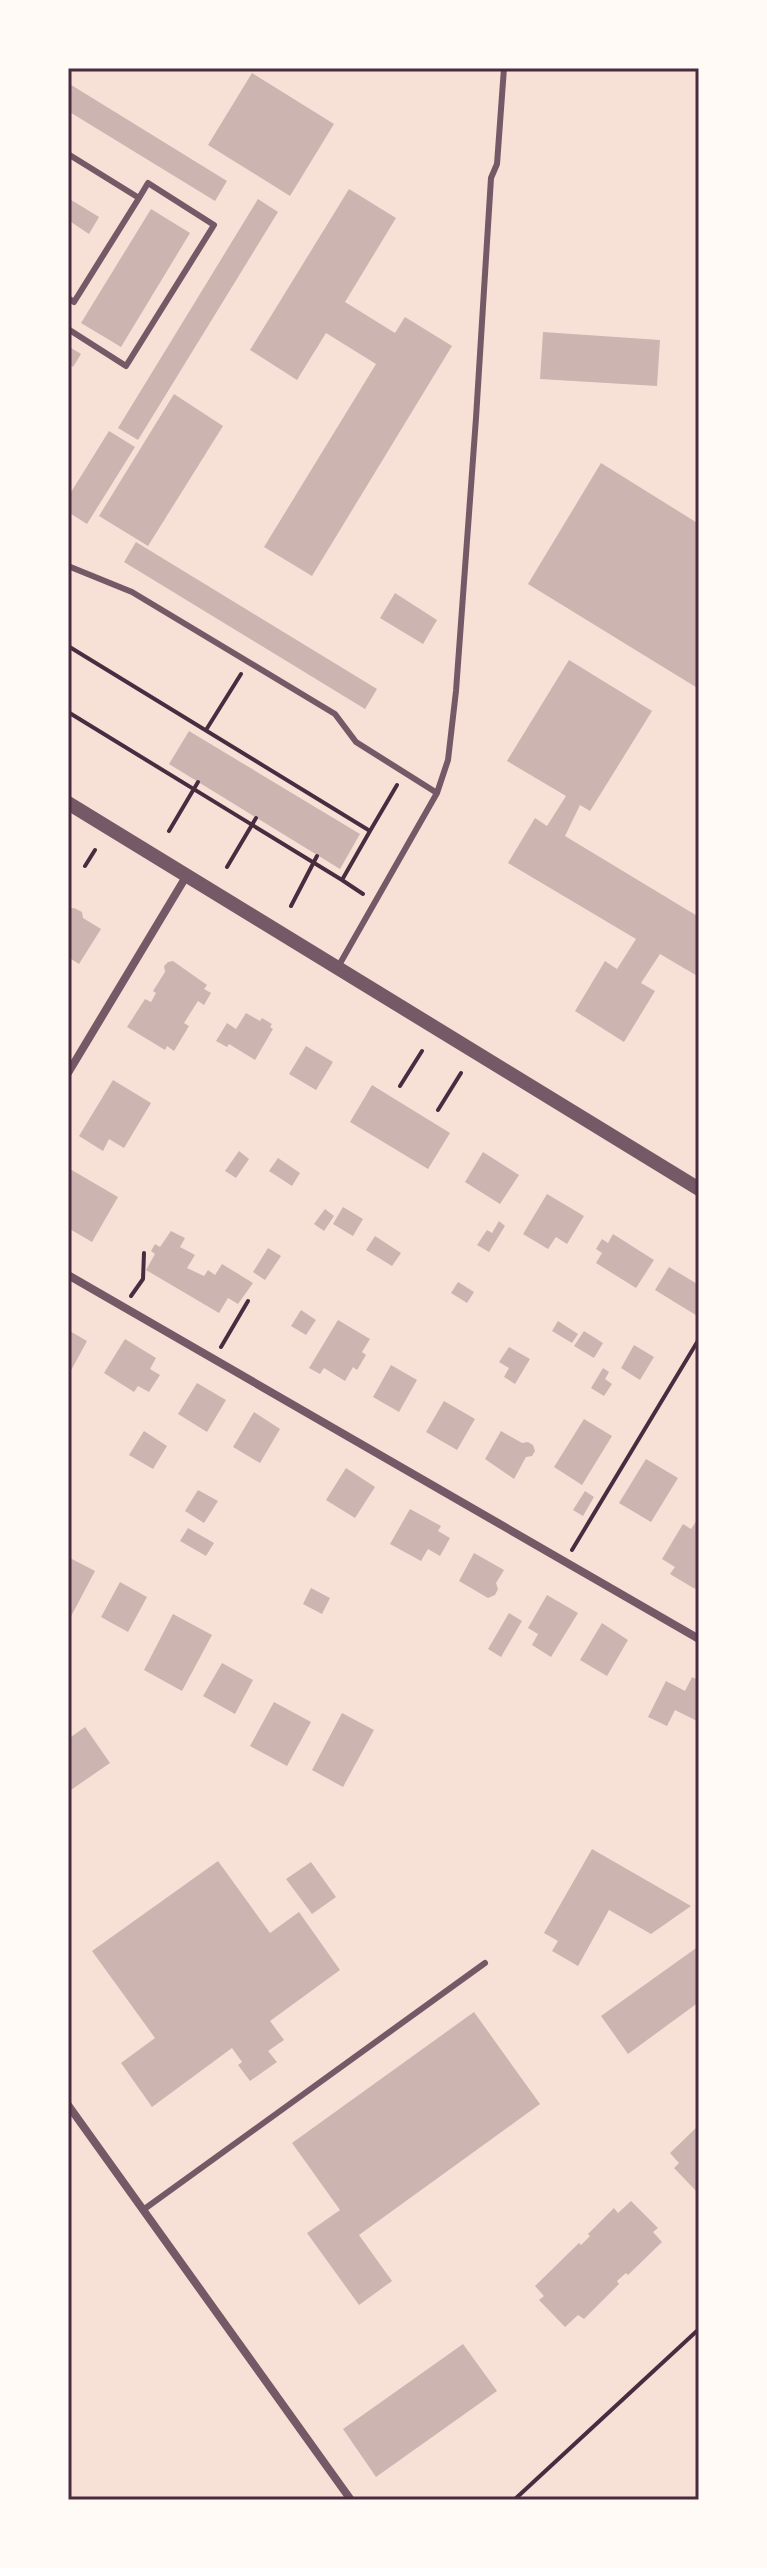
<svg xmlns="http://www.w3.org/2000/svg" width="767" height="2568" font-family="'PT Serif',serif">
<style>
.building{fill:#ccb4b1}
.lines{fill:none;stroke-linecap:round;stroke-linejoin:round}
.path{stroke:#4a2c40;stroke-width:4}
.service{stroke:#755966;stroke-width:6}
.minor{stroke:#755966;stroke-width:8}
.tertiary{stroke:#755966;stroke-width:14}
.neatline{fill:none;stroke:#4a2c40;stroke-width:3}
</style>
<rect width="100%" height="100%" fill="#f7e1d7"/>
<path class="building" d="M252 73 334 124 290 196 208 145Z
M68 83 227 181 215 201 68 111Z
M349 189 396 218 345 302 395 333 405 317 452 346 312 576 264 547 376 364 326 333 297 380 250 350Z
M68 198 99 217 89 234 68 220Z
M258 199 278 212 138 440 118 428Z
M151 209 190 233 121 347 81 323Z
M543 332 660 340 657 386 540 379Z
M68 346 81 354 73 367 68 364Z
M174 394 223 426 148 546 99 516Z
M109 431 135 447 87 524 68 512V497Z
M601 463 699 524V689L528 584Z
M136 542 377 689 365 709 124 562Z
M395 593 437 620 423 644 380 618Z
M569 660 652 711 590 811 580 805 565 836 699 917V977L660 954 641 983 655 991 624 1042 575 1011 605 961 617 969 636 939 508 863 535 818 547 826 566 796 507 761Z
M189 731 360 834 340 869 169 764Z
M74 908 82 912 83 918 101 929 79 964 68 957V909Z
M173 961 207 985 204 989 211 993 204 1005 198 1001 184 1023 189 1026 174 1051 167 1046 165 1050 127 1027 145 999 151 1002 156 993 153 991 165 972 164 966 168 962Z
M246 1013 260 1021 262 1018 272 1024 270 1027 273 1029 255 1060 229 1044 227 1047 216 1041 227 1023 236 1029Z
M306 1046 333 1062 316 1090 289 1074Z
M113 1080 151 1103 124 1148 109 1139 103 1151 79 1136Z
M372 1085 450 1133 428 1169 350 1122Z
M239 1151 249 1159 236 1178 225 1171Z
M483 1152 519 1175 500 1204 465 1182Z
M278 1158 300 1173 292 1186 269 1171Z
M70 1169 118 1197 92 1242 68 1228V1173Z
M547 1194 584 1216 567 1244 556 1237 548 1249 523 1234Z
M343 1207 363 1219 353 1236 333 1224Z
M325 1209 334 1216 324 1231 314 1224Z
M499 1221 505 1226 489 1252 477 1245 487 1230 492 1233Z
M171 1231 185 1238 180 1247 195 1255 187 1268 204 1276 208 1270 215 1275 222 1264 253 1283 238 1304 228 1298 219 1313 146 1270 155 1254 151 1251 155 1244 160 1247Z
M613 1234 654 1260 636 1288 596 1263 602 1253 596 1249 602 1239 608 1243Z
M375 1236 401 1253 392 1266 366 1250Z
M268 1248 281 1256 265 1280 253 1272Z
M669 1267 699 1285V1317L655 1290Z
M458 1282 474 1292 467 1303 451 1293Z
M301 1310 316 1320 306 1335 291 1326Z
M338 1320 370 1339 362 1352 366 1355 357 1370 353 1367 345 1381 324 1368 320 1374 309 1368Z
M558 1321 578 1334 572 1343 552 1331Z
M68 1330 87 1341 68 1376Z
M584 1331 603 1343 594 1358 574 1346Z
M125 1339 156 1358 150 1369 160 1375 149 1392 138 1386 134 1392 104 1373Z
M634 1345 654 1357 640 1380 621 1368Z
M509 1347 530 1359 515 1384 504 1377 509 1368 499 1362Z
M391 1365 417 1380 399 1412 373 1397Z
M603 1368 609 1372 605 1379 612 1384 604 1396 591 1388Z
M197 1383 226 1400 207 1432 178 1414Z
M444 1401 475 1419 457 1450 426 1432Z
M254 1412 280 1429 260 1463 233 1447Z
M584 1419 612 1436 582 1485 554 1467Z
M144 1431 167 1446 153 1469 129 1455Z
M501 1431 522 1443 528 1442 533 1445 535 1451 532 1456 526 1457 514 1479 485 1459Z
M646 1459 678 1478 651 1522 619 1503Z
M346 1468 375 1487 355 1518 326 1500Z
M198 1490 218 1501 204 1523 185 1511Z
M585 1491 594 1497 583 1516 573 1510Z
M410 1509 441 1526 438 1531 450 1538 440 1556 428 1549 421 1561 390 1544Z
M699 1517V1581L695 1589 670 1574 675 1567 662 1559 683 1524 691 1529Z
M188 1528 214 1543 206 1556 180 1541Z
M474 1553 504 1570 496 1583 498 1589 495 1595 488 1598 459 1581Z
M68 1557 95 1571 68 1622Z
M120 1582 147 1597 128 1632 101 1617Z
M311 1588 330 1598 322 1614 303 1604Z
M547 1595 578 1613 551 1657 532 1645 538 1634 528 1628Z
M509 1613 522 1621 501 1657 488 1649Z
M173 1614 212 1635 182 1691 144 1670Z
M602 1623 628 1640 607 1676 580 1660Z
M222 1663 253 1680 235 1714 203 1696Z
M692 1677 699 1680V1722L675 1710 667 1726 648 1717 666 1681 685 1691Z
M274 1702 311 1722 287 1766 250 1746Z
M342 1713 374 1730 343 1787 312 1770Z
M85 1727 110 1763 68 1792V1739Z
M592 1849 691 1906 651 1934 609 1910 578 1966 552 1951 558 1941 544 1933Z
M218 1861 270 1933 299 1912 340 1970 270 2021 284 2040 268 2051 277 2062 250 2081 238 2065 242 2062 232 2048 152 2107 121 2063 155 2038 92 1951Z
M311 1862 336 1897 312 1914 286 1879Z
M699 1946V2002L628 2054 601 2016Z
M474 2012 540 2104 359 2235 392 2281 359 2305 307 2233 340 2210 292 2143Z
M699 2125V2194L674 2168 679 2163 670 2153Z
M631 2201 658 2228 653 2232 662 2242 628 2275 626 2273 617 2281 619 2284 584 2319 578 2315 565 2327 539 2300 544 2296 535 2286 579 2243 581 2245 590 2236 588 2234 614 2208 618 2213Z
M463 2344 497 2391 376 2477 343 2429Z"/>
<g class="lines">
<path class="path" d="M68 646 370 831 397 785
M68 712 342 880 370 831
M206 730 241 674
M169 831 198 782
M85 866 95 850
M227 867 256 818
M342 880 363 894
M291 906 317 856
M400 1086 422 1051
M438 1110 461 1073
M131 1296 143 1279 144 1253
M221 1347 248 1301
M572 1550 699 1339
M514 2500 699 2329"/>
<path class="service" d="M68 154 139 198 74 302 68 298
M68 329 126 366 214 225 148 183 139 198
M68 566 132 592 335 714 356 742 437 793
M338 967 437 793 448 760 456 691 476 418 491 178 497 164 504 68
M143 2210 485 1963"/>
<path class="minor" d="M68 1073 187 875
M68 1275 699 1639
M68 2105 351 2500"/>
<path class="tertiary" d="M68 803 699 1189"/>
</g>
<rect width="767" height="2568" fill="none" stroke="#fffaf5" stroke-width="140"/>
<rect x="70" y="70" width="627" height="2428" class="neatline"/>
</svg>
